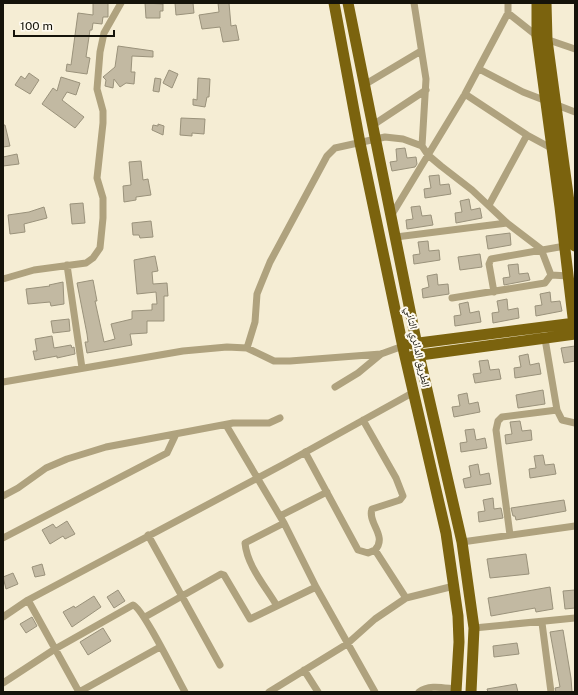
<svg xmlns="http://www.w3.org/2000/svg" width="578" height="695" font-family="'Public Sans','Noto Naskh Arabic',sans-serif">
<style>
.building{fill:#c2b9a2;stroke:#9a927b}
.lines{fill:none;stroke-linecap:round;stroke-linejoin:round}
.minor{stroke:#afa27e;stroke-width:7}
.primary{stroke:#7b630e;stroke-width:11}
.labels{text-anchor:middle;stroke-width:4;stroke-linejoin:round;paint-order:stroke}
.street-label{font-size:11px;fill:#15130a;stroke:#fefaf0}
</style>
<rect width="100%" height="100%" fill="#f5edd4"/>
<path class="building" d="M93 3H108V17H103L102 24 93 23 92 30H90L86 57 90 58 87 74 66 71 67 64 71 65 78 13 93 15Z
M145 3 163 4V11H160V18H146Z
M175 3H193L194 13 176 15Z
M218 3H229L231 26 236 25 239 40 223 42 220 27 202 29 199 15 219 12Z
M118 46 153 51V57L132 56 131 72H135L134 84 126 83 120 87 114 79 113 88 105 86 106 80 103 77 115 67Z
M169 70 178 74 172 88 163 83Z
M29 73 39 80 30 94 15 85 21 76 25 79Z
M61 77 80 83 76 95 67 92 62 100 84 117 75 128 42 104 53 88 57 91Z
M155 78 161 79 159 92 153 91Z
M198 78 210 79 209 97H207L205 107 193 105V99L197 100Z
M181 118 205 119 204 134 192 133V136L180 135Z
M158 124 164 126 163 135 152 130 153 125 158 126Z
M3 125H5L10 146 3 147Z
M405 148 407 158 416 157 417 164 415 167 392 171 390 162 397 161 396 149Z
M17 154 19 164 3 166V157Z
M141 161 143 180 148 179 151 195 136 197V200L124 202 123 186 131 185 129 162Z
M439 175 440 185 449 184 451 194 425 198 424 189 431 188 429 176Z
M469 199 471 210 480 208 482 218 456 223 455 213 462 212 460 201Z
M83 203 85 223 72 224 70 204Z
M420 206 422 216 431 215 433 225 407 229 406 220 413 219 411 207Z
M44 207 47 218 24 224 25 232 10 234 8 215 29 212Z
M151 221 153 237 140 238 139 235H133L132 223Z
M510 233 511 245 488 249 486 236Z
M428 241 429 251 439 250 440 260 414 264 413 255 420 254 418 242Z
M480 254 482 267 460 270 458 257Z
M155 256 158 271 152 272 153 284 167 283 168 296H164V321H147V333L130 334 132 345 87 353 85 342H88L87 334 77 283 93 280 97 301H95L104 342 115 339 111 324 132 319V311L152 310V304H157L156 292 137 294 134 260Z
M518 264 519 274 528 273 530 280 504 285 503 278 510 277 508 265Z
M437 274 438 285 448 284 449 294 423 298 422 289 429 287 427 276Z
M63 282 64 304 51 306 50 302 28 304 26 289 50 286 49 285Z
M550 292 551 302 560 301 562 311 536 316 535 306 542 305 540 294Z
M507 299 508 310 518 308 519 318 493 323 492 313 499 312 497 301Z
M468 302 470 313 479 311 481 322 455 326 454 316 461 315 459 304Z
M69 319 70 331 53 333 51 321Z
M52 336 54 348 71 345 72 348 74 347 75 354 57 358V356L35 360 33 351H37L35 339Z
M575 346V361L564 363 561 348Z
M528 354 530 365 539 363 541 374 515 378 514 368 521 367 519 356Z
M488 360 490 370 499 369 501 379 475 383 473 374 481 373 479 361Z
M543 390 545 404 518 408 516 395Z
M467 393 469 404 478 402 480 412 454 417 452 407 460 406 458 395Z
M520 421 522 431 531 430 532 440 506 444 505 435 512 434 510 422Z
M474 429 476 440 485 438 487 448 461 452 460 443 467 442 465 430Z
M543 455 545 465 554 464 556 474 530 478 529 469 536 468 534 456Z
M478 464 480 475 489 473 491 484 465 488 463 479 471 477 469 466Z
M493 498 494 509 501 508 503 518 479 522 478 512 485 511 483 500Z
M564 500 566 511 516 520 515 516H513L511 508Z
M67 521 75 534 65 539 63 536 50 544 42 530 53 524 56 528Z
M526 554 529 574 490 578 487 559Z
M42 564 45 575 35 577 32 567Z
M13 573 18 584 6 589 3 577Z
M550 587 553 609 536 612 535 608 491 616 488 598Z
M118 590 125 601 114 608 107 597Z
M575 590V608L565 609 563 591Z
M94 596 101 607 72 627 63 612 74 606 75 608Z
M32 617 37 626 26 633 20 624Z
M103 628 111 641 88 655 80 642Z
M563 630 571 678 572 692H556L555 688 560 687 550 632Z
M517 643 519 654 494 657 493 646Z
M516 684 518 692H488L487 689Z"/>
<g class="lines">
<path class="minor" d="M414 3 426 79 422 146
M508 13V3
M479 69 523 92 575 112
M364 85 421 51
M465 94 527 135 551 148
M373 125 426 90
M489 205 527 135
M391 216 465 94 508 13 537 36 575 49
M396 237 507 223
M67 265 82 368
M3 279 34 270 86 263 93 258 100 248 103 218V198L97 178 103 123V111L97 89 100 52 104 33 121 3
M494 292 489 264 491 259 565 246
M452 298 545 283 551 275
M545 339 557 410 562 420 575 423
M247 348 255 322 257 294 261 284 270 262 327 156 335 148 385 137 403 139 422 146 428 155 441 166 472 190 507 223 541 249 551 275 569 276
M3 382 183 351 227 347 247 348 274 361H290L381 354 403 346
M335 387 358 373 381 354
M363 420 396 478 403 496 400 500 372 509C367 523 388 536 375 550
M226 425 284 523 316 587 375 692
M305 452 358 550 368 553 375 550 406 598
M3 496 18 488 46 468 67 459 106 447 233 423H269L280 418
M280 516 327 492
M148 535 220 665
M510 535 496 430 498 421 502 417 557 410
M3 538 167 453 176 434
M462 542 575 526
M28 600 79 692
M277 606C266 587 247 566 245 543L284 523
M3 617 28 600 284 464 414 392
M145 617 221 574 224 575 250 619 316 587
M542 623 551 692
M474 628 575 618
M304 670 318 692
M3 683 55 649 133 605C143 608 177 678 185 692
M79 692 160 647
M269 692 347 644 375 619 406 598 454 586
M419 692C429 684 444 688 456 689"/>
<path class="primary" d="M334 3 360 143 404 352 446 533 458 616 459 642 456 692
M348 3 419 355 462 542 474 628 471 692
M546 3 547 40 575 246
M411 344 575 323
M413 356 575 334 560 207 537 36V3"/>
</g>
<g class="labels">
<g class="street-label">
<text transform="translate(418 347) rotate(78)" y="4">الطريق الدائري الثاني</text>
</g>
</g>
<rect width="578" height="695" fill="none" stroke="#15130a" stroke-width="8"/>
<path d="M14 30v6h100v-6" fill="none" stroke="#15130a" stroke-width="2"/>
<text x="20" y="30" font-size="12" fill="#15130a" stroke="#fefaf0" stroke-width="3" paint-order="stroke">100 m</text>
</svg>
